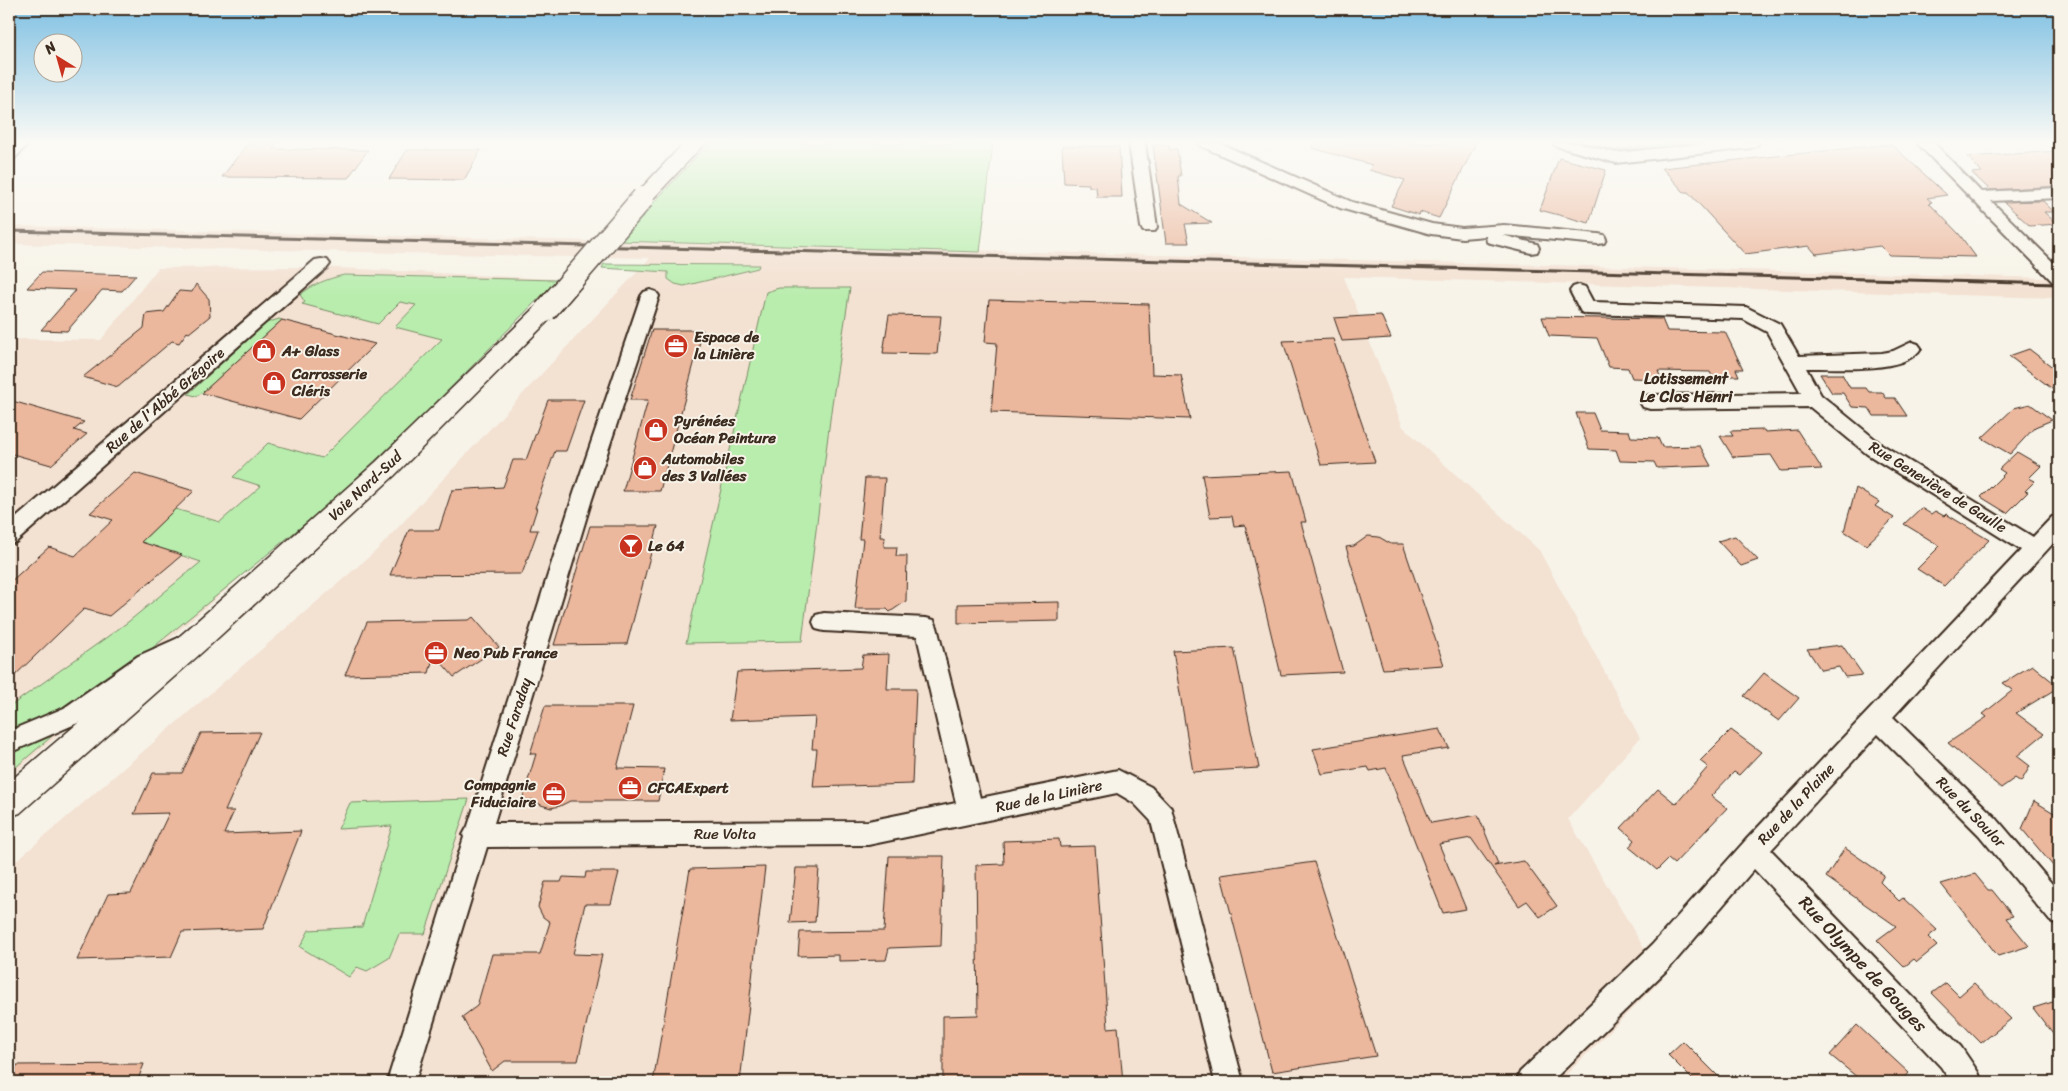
<svg xmlns="http://www.w3.org/2000/svg" width="2068" height="1091" font-family="Sriracha,sans-serif">
<style>
.built{fill:#f3e1d2}
.green{fill:#b9edae;stroke:#7a8c66}
.building{fill:#ebb79d;stroke:#3b2a1e}
.lines{fill:none;stroke-linecap:round;stroke-linejoin:round}
.street-casing{stroke:#3b2a1e;stroke-width:4}
.primary-casing{stroke:#3b2a1e;stroke-width:3}
.street{fill:#f7f3e8;fill-rule:evenodd}
.primary{fill:#f7f3e8;fill-rule:evenodd}
.rail{stroke:#3b2a1e;stroke-width:3}
.primary-bridge-casing{stroke:#3b2a1e;stroke-width:25;stroke-linecap:butt}
.primary-bridge{stroke:#f7f3e8;stroke-width:22}
.labels{text-anchor:middle;stroke-width:4;stroke-linejoin:round;paint-order:stroke}
.poi-label{font-size:15px;font-weight:bold;fill:#3b2a1e;stroke:#f7f3e8;text-anchor:start}
.street-label{font-size:15px;fill:#3b2a1e;stroke:#f7f3e8}
.neighbourhood-label{font-size:16px;font-weight:bold;fill:#3b2a1e;stroke:#f7f3e8}
.near-street-label{font-size:18px;fill:#3b2a1e;stroke:#f7f3e8}
</style>
<rect width="100%" height="100%" fill="#f7f3e8"/>
<filter id="ink" filterUnits="userSpaceOnUse"><feTurbulence type="fractalNoise" baseFrequency=".02" numOctaves="2"/><feDisplacementMap in="SourceGraphic" scale="10" xChannelSelector="R" yChannelSelector="G"/><feConvolveMatrix kernelMatrix="1 2 1 2 8 2 1 2 1" color-interpolation-filters="sRGB"/></filter>
<g filter="url(#ink)">
<path class="built" d="M9 226 590 241 576 257 9 244Z
M618 241 2049 278 2059 289V298L1344 277 1403 427 1539 550 1640 738 1568 819 1662 979 1559 1082H9V867L377 550 650 258 605 257Z
M318 267 553 279 294 531 9 778V339L101 340 158 268Z"/>
<path class="green" d="M709 143H993L980 252 618 241Z
M1588 143 1615 150 1667 143H1700L1703 146 1620 155 1586 148Z
M604 264 759 265 758 268 684 286 675 284 668 279V272L602 268Z
M344 275 557 280 420 419 323 509 107 685 36 726 9 737V707L128 622 201 562 141 542 175 509 220 522 261 486 233 477 268 443 322 458 442 339 395 327 416 305 400 302 378 324 302 304 305 302 300 295C313 284 327 279 344 275Z
M779 288H850L832 404 802 641 686 643 766 292Z
M279 319 282 320 202 393 196 396 188 394 266 323Z
M65 725 9 773V753Z
M469 799 425 934H399L389 958 367 971 357 967 349 977 300 947 309 930 362 927 392 826 338 829 350 803Z"/>
<path class="building" d="M248 143H277L273 149 368 150 348 178 222 177Z
M1313 143H1476L1439 218 1420 212 1419 215 1391 206 1405 180 1369 170 1372 165 1312 148Z
M1891 144 1947 195 1927 198 1932 202 1929 203 1959 234 1976 257 1889 255 1880 246 1816 254 1809 246 1745 254 1688 192H1684L1662 168Z
M1153 145H1169L1170 150 1177 149 1181 176H1178L1181 204 1212 223 1185 224 1189 243H1166Z
M1062 146H1119L1122 197H1097L1096 187H1089V184L1064 183Z
M407 150H481L464 180 389 179Z
M2059 151V186L1990 190 1972 173 1982 172 1967 157Z
M1559 158 1606 170 1589 223 1540 210Z
M2043 201 2054 212H2044L2057 224 2030 226 2004 202Z
M42 272 99 274 136 275 122 291 102 290 67 331 41 330 76 290 27 288Z
M196 284 209 299 210 316 189 333 187 332 179 343 172 341 118 387 83 377 144 328 146 314 164 312 179 291 192 292Z
M989 300 1149 304 1152 374 1181 375 1190 419 991 412 997 343 985 342Z
M889 315 941 316 937 354 883 353Z
M1381 315 1391 338 1342 341 1334 318Z
M1542 317 1662 319 1667 331 1725 332 1743 369H1736L1739 376H1712L1710 372 1658 371 1661 379 1632 378 1628 368 1609 367 1597 338 1549 336Z
M282 320 375 344 299 419 202 393Z
M652 330H703L660 491H623L648 400H630Z
M1333 339 1375 462 1321 465 1283 341Z
M2029 349 2059 372V394L2009 356Z
M1820 374H1842L1850 388H1866L1869 392H1882L1886 398H1895L1907 416H1874L1869 408 1852 407 1843 393H1832Z
M9 400 84 422 74 430 87 434 51 465 9 453Z
M548 400H584L566 451H555L535 508H537L530 530H538L522 574 390 575 409 530H439L452 490 503 487 513 460H526Z
M2030 404 2052 420 2035 427 2010 454 1982 438 2014 408Z
M1576 413H1593L1600 430 1629 431 1631 437 1658 438 1662 447 1700 446 1711 466 1657 468 1654 462 1620 461 1616 450 1589 449Z
M1764 430 1765 432 1797 430 1822 469 1781 471 1771 455 1733 457 1720 436H1733L1730 431Z
M2017 452 2041 466 2029 478 2035 481 2025 491 2028 492 2007 513 1981 497 2005 473 1999 469Z
M1292 471 1306 522H1301L1343 672 1281 675 1245 525 1234 526 1232 516 1210 517 1202 475Z
M135 473 194 491 141 542 182 555 109 616 84 609 9 681V583L49 547 75 556 113 520 90 513Z
M865 478H885L880 537H885L884 547H897L896 556H907L906 601 890 612 887 609H855L863 539H859Z
M1856 488 1879 502 1875 506 1894 518 1866 545 1844 531Z
M1921 508 1931 514 1935 511 1944 516 1946 514 1989 540 1944 586 1917 569 1940 546 1904 524Z
M590 526H658L627 644 554 645Z
M1368 536 1379 537 1391 544H1403L1444 665 1383 669 1346 547 1354 546Z
M1735 536 1758 560 1741 566 1718 541Z
M1059 602V621L958 623V604Z
M473 617 499 647 454 677 434 654 429 673 345 675 367 622 469 620Z
M1842 645 1863 675 1845 677 1839 667 1821 670 1807 649Z
M1234 648 1259 768 1193 772 1173 651Z
M889 654 887 689H916L912 784 813 787 817 749H812L815 717 730 720 737 672 861 668 863 655Z
M2032 665 2059 687 2016 713 2044 734 2017 756 2030 766 2021 782 2015 778 2001 788 1948 743 1987 717 1983 714 2013 690 2003 683Z
M1764 673 1799 698 1779 721 1744 696Z
M545 706H633L617 768 664 769 658 801H570L560 806 551 808 541 805 534 800H522L536 754H530Z
M1440 729 1449 748 1403 755 1431 823 1478 815 1498 864 1494 866 1524 861 1557 906 1540 917 1527 901 1519 906 1471 838 1439 844 1466 909 1443 913 1386 768 1370 771 1368 767 1322 774 1313 749Z
M1731 730 1761 752 1739 775 1734 772 1711 796 1727 808 1674 864 1668 859 1657 870 1629 847 1635 840 1621 828 1658 789 1676 804 1708 767 1700 761Z
M260 732 225 811H234L224 834 301 831 263 929 182 932 171 957 77 960 108 894 131 893 169 813 134 814 153 773H182L201 733Z
M2034 801 2059 816V831L2057 838 2059 841V873L2022 829Z
M1059 839 1060 847 1095 846 1108 1028 1118 1027 1123 1082H943V1016L978 1015 976 865 1004 864 1003 841Z
M1845 848 1884 875 1880 882 1899 901 1903 898 1937 930 1928 937 1937 946 1917 962 1914 959 1904 967 1877 940 1896 926 1826 877Z
M889 856H944L941 946 889 948 886 960 839 961V955L798 956 800 932 884 931Z
M1314 862 1376 1056 1272 1072 1221 875Z
M765 867 740 1082H653L690 869Z
M796 868H819L815 922 790 923Z
M586 872H619L611 904H585L573 954 602 955 578 1061H505L492 1071 462 1017 477 1006 492 954H540L550 922 543 917 538 907 545 882H561L563 877 585 878Z
M1975 874 1988 890H1992L2013 916 2006 918 2029 946 1998 956 1941 884Z
M1946 983 1959 996 1974 983 2011 1019 1981 1043 1932 993Z
M2059 1000V1042L2033 1008Z
M1857 1025 1909 1073 1901 1082H1863L1830 1055Z
M1683 1041 1724 1082H1695L1668 1055Z
M144 1064 137 1082H9L17 1065Z"/>
<g class="lines">
<g class="street-casing">
<path id="street" d="M13 143H29L14 159 9 161V147Z
M1129 143H1145L1157 227 1155 231H1143L1141 227Z
M1198 143H1219L1352 202 1432 224 1462 228 1504 225 1598 234 1604 235 1606 239 1604 243 1598 244 1502 235 1537 244 1539 248 1537 252 1531 253 1487 242 1486 236 1462 238 1431 234 1340 208 1201 146Z
M1553 143H1578L1616 153 1710 143H1759L1756 146 1751 148 1616 163 1556 146Z
M1917 143H1934L1981 192 2059 188V198L1991 201 2059 268V284L2053 282Z
M321 259 327 260 330 264 327 268 16 542 9 544V524L315 260Z
M1579 285 1585 287 1593 302 1746 307 1780 324 1799 356 1882 353 1893 351 1912 342 1918 344 1921 348C1905 375 1834 367 1806 368L1821 395 1881 444 2033 537 2052 517 2059 515V537L1893 717 1997 819 2059 892V925L2050 921 1979 835 1878 734 1771 850 1961 1047 1978 1072 1982 1082H1951L1941 1067 1754 869 1672 965 1551 1082H1516L1520 1072 1652 945 1745 841 2021 550 1867 454 1810 407 1650 409 1643 407 1640 402 1643 397 1650 395 1801 393 1767 332 1743 319 1587 314 1581 312 1570 291 1573 287Z
M650 290 656 292 659 296 592 499 494 823 868 821 956 803 917 636 824 631 816 629 813 622 816 615 824 613 926 618 934 620 937 627 980 798 1118 770 1151 787 1171 808 1243 1082H1215L1151 821 1134 803 1117 793 868 845 487 847 415 1082H387L464 837 463 835 468 826 572 499 641 296 644 292Z
M176 639 184 642 187 649 184 656 154 670 80 722 9 753V731L64 708 138 656Z"/>
</g>
<g class="primary-casing">
<path id="primary" d="M684 143H705L650 202 643 204 636 202 633 198 636 194Z
M545 303 553 306 557 311 553 316 394 476 208 647 20 813 9 817V782L188 629 376 462 537 306Z"/>
</g>
<use href="#street" class="street"/>
<use href="#primary" class="primary"/>
<path class="rail" d="M9 231 2059 284"/>
<g class="primary-bridge-casing">
<path id="primary-bridge" d="M545 311 643 198"/>
</g>
<use href="#primary-bridge" class="primary-bridge"/>
</g>
</g>
<linearGradient id="sky" x2="0" y2="1"><stop stop-color="#7ec0e3"/><stop offset="0.48" stop-color="#fbfaf5"/><stop offset="1" stop-color="#fbfaf5" stop-opacity="0"/></linearGradient>
<rect width="2068" height="296" fill="url(#sky)"/>
<defs>
<g id="office-disc" transform="scale(1.25)"><circle r="9.5" fill="#c8321e" stroke="#f7f3e8"/><path d="M-6-3h4V-5.5h4V-3h4V5H-6ZM-1-4.5V-3h2v-1.5ZM-6 0V1H6V0Z" fill="#fff"/></g>
<g id="shop-disc" transform="scale(1.25)"><circle r="9.5" fill="#c8321e" stroke="#f7f3e8"/><path d="M-5-2.5h2.3a2.7 3.5 0 0 1 5.4 0H5L5.5 6h-11ZM-1.5-2.5h3a1.5 2.3 0 0 0-3 0Z" fill="#fff"/></g>
<g id="bar-disc" transform="scale(1.25)"><circle r="9.5" fill="#c8321e" stroke="#f7f3e8"/><path d="M-6-5H6L.8 .8V4.5H3.5V6h-7V4.5H-.8V.8Z" fill="#fff"/></g>
</defs>
<g fill-rule="evenodd">
<use href="#office-disc" x="676" y="346"/>
<use href="#shop-disc" x="264" y="351"/>
<use href="#shop-disc" x="274" y="383"/>
<use href="#shop-disc" x="656" y="430"/>
<use href="#shop-disc" x="645" y="468"/>
<use href="#bar-disc" x="631" y="546"/>
<use href="#office-disc" x="436" y="653"/>
<use href="#office-disc" x="630" y="788"/>
<use href="#office-disc" x="554" y="794"/>
</g>
<g class="labels">
<g class="poi-label">
<text x="694" y="342">Espace de<tspan x="694" dy="17">la Linière</tspan></text>
<text x="282" y="356">A+ Glass</text>
<text x="292" y="379">Carrosserie<tspan x="292" dy="17">Cléris</tspan></text>
<text x="674" y="426">Pyrénées<tspan x="674" dy="17">Océan Peinture</tspan></text>
<text x="662" y="464">Automobiles<tspan x="662" dy="17">des 3 Vallées</tspan></text>
<text x="648" y="551">Le 64</text>
<text x="454" y="658">Neo Pub France</text>
<text x="536" y="790" text-anchor="end">Compagnie<tspan x="536" dy="17">Fiduciaire</tspan></text>
<text x="648" y="793">CFCAExpert</text>
</g>
<g class="street-label">
<text transform="translate(165 400) rotate(-41)" y="5">Rue de l'Abbé Grégoire</text>
<text transform="translate(365 486) rotate(-43)" y="5">Voie Nord-Sud</text>
<text transform="translate(1938 487) rotate(32)" y="5">Rue Geneviève de Gaulle</text>
<text transform="translate(514 717) rotate(-72)" y="5">Rue Faraday</text>
<text transform="translate(1049 796) rotate(-12)" y="5">Rue de la Linière</text>
<text transform="translate(1796 804) rotate(-47)" y="5">Rue de la Plaine</text>
<text transform="translate(1971 812) rotate(46)" y="5">Rue du Soulor</text>
<text x="725" y="839">Rue Volta</text>
</g>
<g class="neighbourhood-label">
<text x="1686" y="384">Lotissement<tspan x="1686" dy="18">Le Clos Henri</tspan></text>
</g>
<g class="near-street-label">
<text transform="translate(1863 964) rotate(47)" y="6">Rue Olympe de Gouges</text>
</g>
</g>
<rect width="2068" height="1091" fill="none" stroke="#f7f3e8" stroke-width="30"/>
<rect x="15" y="15" width="2038" height="1061" fill="none" stroke="#3b2a1e" stroke-width="2" filter="url(#ink)"/>
<g transform="translate(58 58) rotate(323)"><circle r="24" fill="#f7f3e8" stroke="#aca397"/>
<path d="M0-4L9 19L0 12L-9 19Z" fill="#c8321e"/>
<text y="-8" font-size="14" font-weight="bold" text-anchor="middle" fill="#3b2a1e">N</text>
</g>
</svg>
